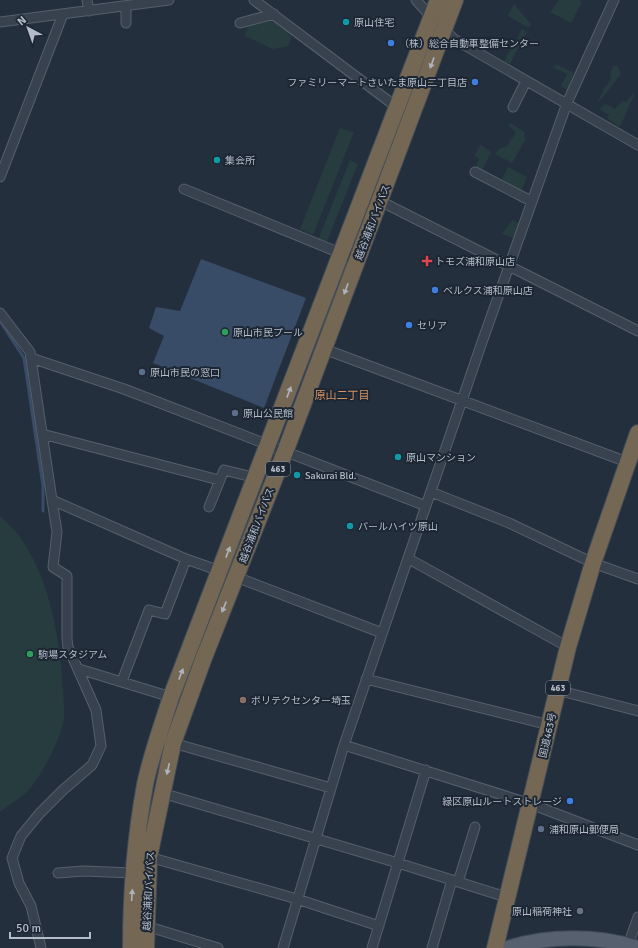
<svg xmlns="http://www.w3.org/2000/svg" width="638" height="948" font-family="Signika,'Noto Sans JP',sans-serif">
<style>
.green{fill:#263c3f}
.water{fill:#394c67}
.lines{fill:none;stroke-linecap:round;stroke-linejoin:round}
.stream{stroke:#394c67;stroke-width:3}
.street-casing{stroke:#565f6c;stroke-width:11}
.primary-casing{stroke:#414a57;stroke-width:16}
.highway-casing{stroke:#434c59;stroke-width:18}
.street{stroke:#38414e;stroke-width:9}
.primary{stroke:#56606e;stroke-width:14}
.highway{stroke:#746855;stroke-width:16}
.oneway{fill:#aeb4bd}
.culture-dot{fill:#0f9aa8;stroke:#1d2633;stroke-width:1.5}
.shop-dot{fill:#3f7fe0;stroke:#1d2633;stroke-width:1.5}
.health-dot{fill:#e0444e;stroke:#1d2633;stroke-width:1.5}
.leisure-dot{fill:#2e9e5b;stroke:#1d2633;stroke-width:1.5}
.service-dot{fill:#5c6f8a;stroke:#1d2633;stroke-width:1.5}
.education-dot{fill:#8d6e63;stroke:#1d2633;stroke-width:1.5}
.worship-dot{fill:#6b7280;stroke:#1d2633;stroke-width:1.5}
.labels{text-anchor:middle;stroke-width:4;stroke-linejoin:round;paint-order:stroke}
.shield{fill:#1d2633;stroke:#878f9c;stroke-width:1}
.shield-label{font-size:9px;font-weight:bold;fill:#b4bcc9}
.poi-label{font-size:10px;fill:#b4bcc9;stroke:#1d2633;text-anchor:start}
.street-label{font-size:10px;fill:#b4bcc9;stroke:#1d2633}
.neighbourhood-label{font-size:11px;fill:#d59563;stroke:#1d2633}
</style>
<rect width="100%" height="100%" fill="#242f3e"/>
<path class="green" d="M559 0H579L582 2 571 23 550 12Z
M514 4 531 24 529 28 508 16Z
M274 19 292 37 288 46 273 49 245 36 249 24Z
M522 29 527 32 510 64 504 61Z
M556 64 574 73 567 90 561 86 567 74 554 68Z
M614 65 618 67 621 74 599 102 598 101 605 87 607 86 611 77 610 73Z
M633 94 634 95 620 127 607 118 609 115 599 109 606 104 615 109 622 101 626 102Z
M510 123 525 132 524 137 526 139 512 163 495 154 499 149 507 146 516 132 508 126Z
M340 128 354 132 313 235 300 229Z
M481 145 491 152 482 170 475 168 479 159 474 155Z
M350 160 358 164 326 244 318 240Z
M508 167 527 177 521 192 500 182Z
M512 220 519 223 514 238 502 234C505 228 509 226 512 220Z
M0 516C46 553 60 633 63 689 63 698 65 710 64 719 60 740 41 777 27 792 19 799 9 805 0 812Z"/>
<path class="water" d="M201 259 306 298 264 408 153 363 164 336 149 328 156 307 180 311Z"/>
<g class="lines">
<path class="stream" d="M0 321 24 358 43 486V511"/>
<g class="street-casing">
<path id="street" d="M87 0 89 11
M254 0 398 108
M416 0 432 18 454 39 638 145
M0 22 169 0
M126 23V6
M240 23 274 14
M513 107 526 81
M475 172 531 201
M0 177 63 14
M184 189 357 260
M380 201 638 331
M0 313 30 352 52 500 186 559 220 571
M324 349 627 462
M31 358 124 389 426 506
M42 434 219 480
M431 492 509 523 593 563 638 579
M209 507 224 470 256 478
M409 559 568 647
M236 577 382 633
M79 669 171 697
M366 679 549 725
M122 681 149 610 165 614 186 559
M557 690 638 711
M173 743 331 788
M344 745 531 804 638 845
M162 793 398 863 509 898
M149 857 297 899 379 926
M58 873 83 871 133 873
M458 882 475 827
M146 926 218 948
M628 945 638 917
M41 948 31 906 19 883 12 858 21 836 40 813 63 790 92 765 101 746 96 710 68 647 67 639V576L53 567 57 532 52 500
M283 948 344 745 481 345 567 103 614 0
M372 948 426 770
M432 948 452 880"/>
</g>
<g class="primary-casing">
<path id="primary" d="M508 948C548 935 598 935 638 948"/>
</g>
<g class="highway-casing">
<path id="highway" d="M131 948C131 893 135 839 145 785 151 755 162 726 171 697L438 0
M146 948 149 857 173 743 203 660 285 452 455 0
M495 948 568 647 593 563 638 433"/>
</g>
<use href="#street" class="street"/>
<use href="#primary" class="primary"/>
<use href="#highway" class="highway"/>
</g>
<defs><path id="oneway-solid" d="M-6-.8H1V-3.2L6.5 0L1 3.2V.8H-6Z"/></defs>
<g class="oneway">
<use href="#oneway-solid" transform="translate(432 63) rotate(110)"/>
<use href="#oneway-solid" transform="translate(346 289) rotate(110)"/>
<use href="#oneway-solid" transform="translate(289 392) rotate(-69)"/>
<use href="#oneway-solid" transform="translate(228 552) rotate(-69)"/>
<use href="#oneway-solid" transform="translate(224 607) rotate(112)"/>
<use href="#oneway-solid" transform="translate(181 674) rotate(-69)"/>
<use href="#oneway-solid" transform="translate(168 769) rotate(103)"/>
<use href="#oneway-solid" transform="translate(132 895) rotate(-86)"/>
</g>
<g class="culture-dot">
<circle cx="346" cy="22" r="4"/>
<circle cx="217" cy="160" r="4"/>
<circle cx="398" cy="457" r="4"/>
<circle cx="297" cy="475" r="4"/>
<circle cx="350" cy="526" r="4"/>
</g>
<g class="shop-dot">
<circle cx="391" cy="43" r="4"/>
<circle cx="475" cy="82" r="4"/>
<circle cx="435" cy="290" r="4"/>
<circle cx="409" cy="325" r="4"/>
<circle cx="570" cy="801" r="4"/>
</g>
<path class="health-dot" d="M425 255h4v4h4v4h-4v4h-4v-4h-4v-4h4z"/>
<g class="leisure-dot">
<circle cx="225" cy="332" r="4"/>
<circle cx="30" cy="654" r="4"/>
</g>
<g class="service-dot">
<circle cx="142" cy="372" r="4"/>
<circle cx="235" cy="413" r="4"/>
<circle cx="541" cy="829" r="4"/>
</g>
<circle class="education-dot" cx="243" cy="700" r="4"/>
<circle class="worship-dot" cx="580" cy="911" r="4"/>
<g class="labels">
<g class="shield">
<rect x="266" y="462" width="24" height="14" rx="3"/>
<rect x="546" y="681" width="24" height="14" rx="3"/>
</g>
<g class="shield-label">
<text x="278" y="472">463</text>
<text x="558" y="691">463</text>
</g>
<g class="poi-label">
<text x="354" y="26">原山住宅</text>
<text x="399" y="47">（株）総合自動車整備センター</text>
<text x="467" y="86" text-anchor="end">ファミリーマートさいたま原山二丁目店</text>
<text x="225" y="164">集会所</text>
<text x="435" y="265">トモズ浦和原山店</text>
<text x="443" y="294">ベルクス浦和原山店</text>
<text x="417" y="329">セリア</text>
<text x="233" y="336">原山市民プール</text>
<text x="150" y="376">原山市民の窓口</text>
<text x="243" y="417">原山公民館</text>
<text x="406" y="461">原山マンション</text>
<text x="305" y="479">Sakurai Bld.</text>
<text x="358" y="530">パールハイツ原山</text>
<text x="38" y="658">駒場スタジアム</text>
<text x="251" y="704">ポリテクセンター埼玉</text>
<text x="562" y="805" text-anchor="end">緑区原山ルートストレージ</text>
<text x="549" y="833">浦和原山郵便局</text>
<text x="572" y="915" text-anchor="end">原山稲荷神社</text>
</g>
<g class="street-label">
<text transform="translate(372 222) rotate(-69)" y="4">越谷浦和バイパス</text>
<text transform="translate(256 525) rotate(-69)" y="4">越谷浦和バイパス</text>
<text transform="translate(547 735) rotate(-77)" y="4">国道463号</text>
<text transform="translate(148 891) rotate(-87)" y="4">越谷浦和バイパス</text>
</g>
<g class="neighbourhood-label">
<text x="342" y="399">原山二丁目</text>
</g>
</g>
<g transform="translate(28 28) rotate(319)" stroke="#1d2633" stroke-width="3" paint-order="stroke">
<path d="M0-3L7 15L0 10L-7 15Z" fill="#b4bcc9"/>
<text y="-6" font-size="11" font-weight="bold" text-anchor="middle" fill="#b4bcc9">N</text>
</g>
<path d="M10 932v6h80v-6" fill="none" stroke="#b4bcc9" stroke-width="2"/>
<text x="16" y="932" font-size="12" fill="#b4bcc9" stroke="#1d2633" stroke-width="3" paint-order="stroke">50 m</text>
</svg>
